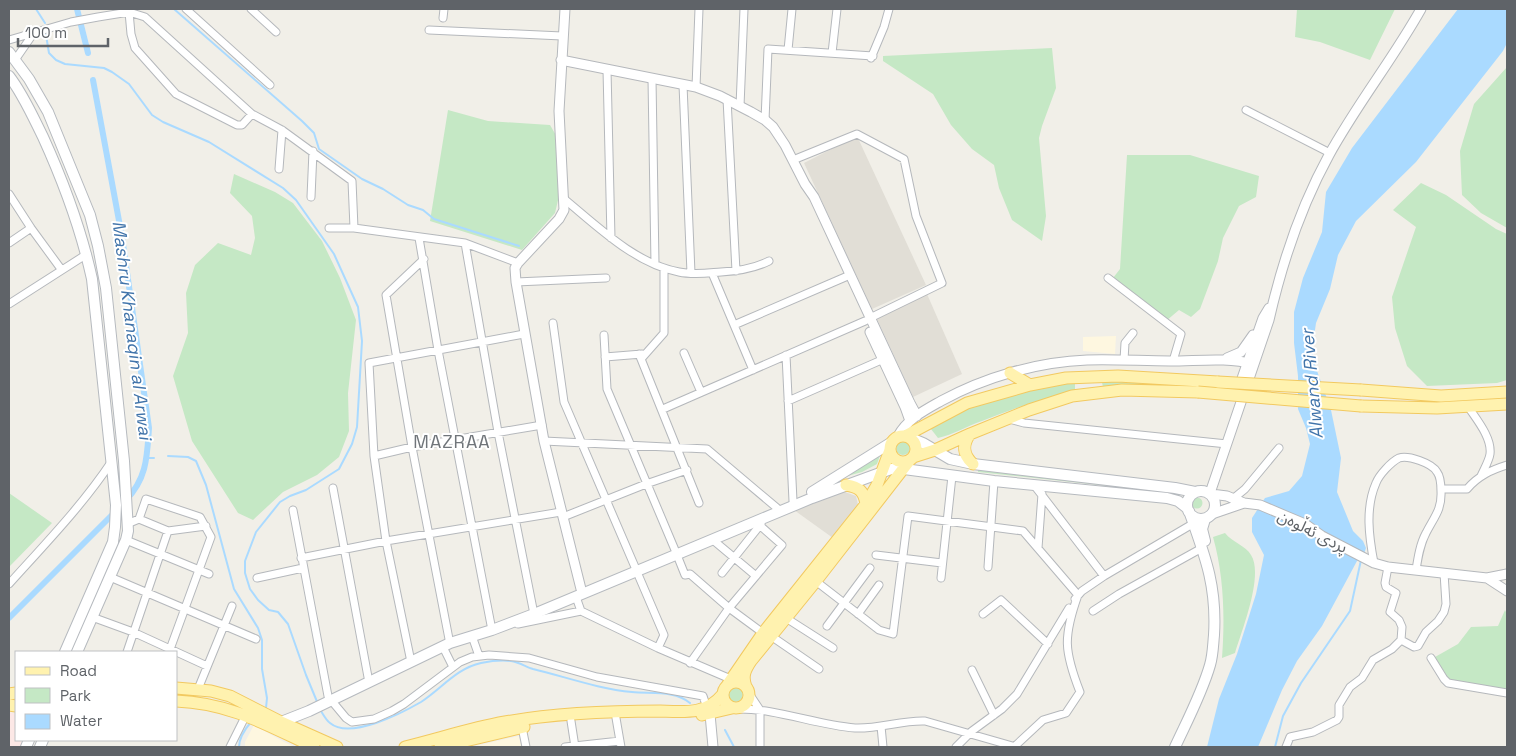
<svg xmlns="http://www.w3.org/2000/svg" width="1516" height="756" font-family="'Space Grotesk','Noto Sans Arabic',sans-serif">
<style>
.commercial{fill:#fef7e0}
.education{fill:#e1ded6}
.medical{fill:#fce8e6}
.green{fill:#c5e8c5}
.water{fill:#aadaff}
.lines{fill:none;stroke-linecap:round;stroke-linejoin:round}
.stream{stroke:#aadaff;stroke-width:2}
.canal{stroke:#aadaff;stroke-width:6}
.minor-casing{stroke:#b5b8bc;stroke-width:9}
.tertiary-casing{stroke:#b5b8bc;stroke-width:11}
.secondary-casing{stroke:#b6babf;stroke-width:12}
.primary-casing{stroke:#f2c960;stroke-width:13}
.minor{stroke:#fff;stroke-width:7}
.tertiary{stroke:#fff;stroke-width:9}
.secondary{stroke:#fff;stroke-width:10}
.primary{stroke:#fff2af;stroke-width:11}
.primary-bridge-casing{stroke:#f2c960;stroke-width:13;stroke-linecap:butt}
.primary-bridge{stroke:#fff2af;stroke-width:11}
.labels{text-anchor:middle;stroke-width:4;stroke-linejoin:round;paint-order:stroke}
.street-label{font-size:16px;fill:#5f6368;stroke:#fff}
.water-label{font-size:18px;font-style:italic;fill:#4174aa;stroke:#fff}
.neighbourhood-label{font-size:18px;letter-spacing:1px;fill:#70757a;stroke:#fff}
</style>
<rect width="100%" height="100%" fill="#f1efe8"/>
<path class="commercial" d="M1116 336 1115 354 1083 351V337Z
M254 725 284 742 295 747H245V742Z
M519 736 521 747H471Z"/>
<path class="education" d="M857 136 926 285 872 309 804 163Z
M927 294 962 374 913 397 877 319Z
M842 491 856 496 858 505 833 538 794 510Z"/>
<path class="medical" d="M9 712 16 714V740H22L20 747H9Z"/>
<path class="green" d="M1297 9H1395L1370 60 1320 42 1295 37Z
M1052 48 1056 88 1042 126 1039 138 1046 216 1042 241 1012 220 999 188 994 165 972 149 951 125 933 94 883 61V56Z
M1507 67V228L1481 213 1462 195 1460 151 1474 104Z
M448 110 488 121 550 125 557 137 559 196 555 213 522 250 430 221Z
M1127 155H1190L1259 176 1256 197 1239 206 1223 238 1218 261 1200 309 1191 317 1179 310 1166 321 1113 278 1120 269Z
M234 174 275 192 293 203 322 241 340 278 356 320 348 393 349 431 339 457 317 475 283 492 253 520 238 513 192 441 173 376 188 333 186 293 195 265 218 243 251 255 255 238 252 216 230 193Z
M1421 183 1446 195 1496 229 1507 234V380L1497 383 1427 386 1407 366 1395 328 1392 297 1416 227 1393 210Z
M1101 378 1243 388 1242 393 1132 386 1103 387Z
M1075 380V391C1043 398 1013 409 982 421 967 426 953 435 938 438L927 424 937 419 1004 395Z
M896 448a7 7 0 1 1 14 0a7 7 0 1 1-14 0Z
M882 450 877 464 862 472 844 477Z
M978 469 1183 494 978 472Z
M9 493 52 523 9 567Z
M1191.5 503a5.5 5.5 0 1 1 11 0a5.5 5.5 0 1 1-11 0Z
M1225 533C1232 542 1246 546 1251 555 1264 575 1242 630 1235 653L1222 658C1225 618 1224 576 1213 537Z
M1505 610 1507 614V690L1450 681 1435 657 1458 644 1471 627 1498 626Z
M727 694a8 8 0 1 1 16 0a8 8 0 1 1-16 0Z"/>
<path class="water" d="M1458 9H1507V43L1503 51 1416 162 1356 221 1338 255 1330 289 1316 323 1312 351 1316 368 1331 410 1341 458 1337 492 1353 531 1363 541 1366 548 1364 554 1357 561 1322 626 1297 661 1282 690 1258 747H1207L1219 699 1237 654 1256 594 1264 555 1252 532V518L1265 498 1289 491 1302 476 1310 444 1306 428 1298 409V376L1294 343V312L1303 278 1322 232 1326 192 1352 148Z"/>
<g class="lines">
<path class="stream" d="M36 9 45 23
M174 9 302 121 314 133 319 149 362 179 383 189 408 205 423 210 434 219 519 246
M46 35 49 53 56 60 65 64 104 68 112 72 129 84 152 115 163 122 209 142 283 188 296 200 334 254 358 307 362 341 357 427 352 444 339 469 306 490 290 496 280 502 256 532 245 561V573L250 589 258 600 269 610 278 612 288 624 306 675 318 704
M168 456 188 457 196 461 206 485 234 589 258 628 262 640V669L267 698 266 708
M147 458H154
M321 711C323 714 326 720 330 723 350 740 402 713 421 702 441 689 457 668 481 663 491 661 502 660 511 661 519 662 526 667 533 669 566 677 599 689 632 692 651 694 675 690 690 703
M725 730 734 747
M239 747C239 737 245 729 251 722
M1275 747 1283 716 1301 683 1350 611 1361 560"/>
<path class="canal" d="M77 9 88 53
M93 80 122 237 149 428C147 457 147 478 126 500
M9 618 116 511"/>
<g class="minor-casing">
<path id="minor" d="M186 9 270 85
M251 9 276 32
M129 12 131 34 135 48 176 94 237 125H242L252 114
M443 18 444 9
M429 30 562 36
M9 40 71 22 98 17 129 12 145 17 252 114 282 130 352 181 354 228
M788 50 792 9
M832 53 837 9
M871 58 884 27 889 9
M15 60 33 34
M607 70 611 238
M652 79 655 264
M683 85 691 273
M696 87 699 9
M727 99 736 271
M740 106 744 9
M1246 110 1330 153
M765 120 768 49 873 56
M793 160 857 134 904 159 916 216 942 283 870 318
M279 169 282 130
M9 194 31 228 61 269
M311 197 313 151
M563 198C596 225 635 264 679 272 693 275 707 273 721 272 738 271 753 269 769 261
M329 228H354L465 243 518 263
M419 238 438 350 491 625
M9 243 31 228
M465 243 498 432 533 609
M424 259 386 295 412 447 449 639
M712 273 753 370
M1108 278 1181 334 1173 361
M516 282 606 278
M9 304 87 254
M553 323 564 402 635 567
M734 325 850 275
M604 335 607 389 675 550
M684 353 701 392
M639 354 699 503
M786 355 793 501
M605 357 642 354
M641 359 664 333V268
M1124 360 1125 343 1133 333
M788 401 886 358
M1469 408C1477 420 1492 438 1490 454 1489 461 1484 469 1481 476
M663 409 865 321
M1009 419 1024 423 1227 444
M544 441 707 449 777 508
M374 456 412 447 542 425
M1034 485 1104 576
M333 488 368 677
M1441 489H1467C1478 476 1491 470 1507 465
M1234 498 1245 489 1279 448
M293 510 328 696
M563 517 646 484 687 470
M139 519 146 499 200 517 211 537 169 652
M127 524 139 519 168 531 206 526
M126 540 209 574
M713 540 756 576
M1038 548 1042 494
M677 555 685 575 690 574 729 608 763 633
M876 555 942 563
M301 558 386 541 561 512
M1374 563C1369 537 1365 508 1376 483 1379 475 1391 462 1399 458 1408 455 1432 463 1437 472 1440 476 1441 486 1441 491 1442 510 1434 517 1426 533 1420 544 1418 557 1416 570
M988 567 994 481
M637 572 664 635 658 648
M722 573 761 524
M110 577 256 639
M257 578 303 568
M941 578 952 476
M813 579 879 630 893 634 908 516 1023 531 1078 595C1063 637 1064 651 1080 692L1066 713 1043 720 1014 747
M9 584C45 544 82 506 112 461
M576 597 581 611
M1075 599 1082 591 1104 576 1201 519
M1093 611 1119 594 1202 548
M858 614 879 585
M983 614 1001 600 1048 644
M92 617 133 632 207 666
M786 618 833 648
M518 624 581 611 658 648 740 683
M827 626 870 568
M472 636 479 656
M771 636 819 669
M1401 640 1414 647 1418 646 1426 632 1438 621 1444 612 1446 604 1444 573
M443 647 453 667
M127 652 168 531
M410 657 386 541 374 456 369 363 524 334
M1431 658 1444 679 1448 683 1507 693
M690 663 729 608 782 545 756 522
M972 670 994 715
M198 689 232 606
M748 692 760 710V747
M331 700 346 718 352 722 374 719 392 711 404 704 460 662 472 657 489 655 529 658 597 677 703 696 707 708
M736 709C777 708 815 725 855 728 879 729 902 720 925 721L1016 747
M616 718 621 747
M571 721 575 747
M881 726 883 747
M522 727 526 747
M230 747 246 715
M565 747 620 741
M956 747 972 731 1002 709 1017 694 1069 608
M1286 747 1290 737 1313 732 1337 720 1339 717V705L1350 687 1362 678 1373 660 1392 649 1401 640 1402 627 1399 620 1390 612 1396 593 1386 587 1385 583 1388 567"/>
</g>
<g class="tertiary-casing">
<path id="tertiary" d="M565 9 559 111 564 210 559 219 518 263 515 268 516 282 544 441 581 589
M561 60 696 87 720 96 751 112 765 120 773 127 785 145 805 184 814 197 910 403 917 416
M870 332 905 407 910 421
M1227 358 1241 352 1253 335
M1239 387 1263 318 1269 308
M898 436C907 419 925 410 941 401 985 377 1037 362 1087 360 1114 359 1143 361 1170 361 1198 361 1226 357 1254 364
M1210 493 1269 320C1282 263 1301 206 1329 155 1357 104 1393 59 1421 9
M1211 494 1227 496 1244 503 1260 505 1305 524 1322 536 1374 563 1388 567 1487 578 1507 574
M1212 514 1244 503
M1487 578 1507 591
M710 714 713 747"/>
</g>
<g class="secondary-casing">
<path id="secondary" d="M9 52 29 79 48 112 90 215 98 246 106 288 124 461 128 531 126 540 77 652
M9 76C23 94 33 117 43 137 64 183 81 229 92 279L116 505 115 527 113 542 65 652
M911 438 923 443 950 459 973 464 1175 488 1195 492
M1187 505a14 14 0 1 1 28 0a14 14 0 1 1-28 0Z
M812 492 892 442
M1205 519 1202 529 1205 541
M276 724 309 711 450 643 492 630 534 614 812 498 891 469H904L994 481 1167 498 1178 501 1187 508
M26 747 29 740
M40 747 43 740
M1175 747C1187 721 1202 693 1210 665 1213 655 1213 645 1214 635 1217 586 1205 556 1189 511"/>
</g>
<g class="primary-casing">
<path id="primary" d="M1010 373 1030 385
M1361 390 1441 396 1507 392
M1361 406 1437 408 1507 404
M970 434C962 445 963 455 973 464
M905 436 967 403 1030 385 1066 378 1118 376 1218 382
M890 449a13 13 0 1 1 26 0a13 13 0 1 1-26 0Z
M913 457 935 450 970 434 1029 410 1072 396 1122 390 1198 392
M846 485C859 487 864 491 866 504
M723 695a13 13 0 1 1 26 0a13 13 0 1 1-26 0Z
M728 684 763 633 866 504 877 485 890 450
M746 687C742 676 745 670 751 661L816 581 910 460
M176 688 211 691 230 696 281 722 337 747
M9 694 16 693
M176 701C230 703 267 725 314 747
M9 705 16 706
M702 715 732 708
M405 747C438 739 471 728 505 722 556 713 608 711 660 711 685 712 706 715 723 694
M440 747 524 727"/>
</g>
<use href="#minor" class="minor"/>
<use href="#tertiary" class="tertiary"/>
<use href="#secondary" class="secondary"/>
<use href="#primary" class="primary"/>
<g class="primary-bridge-casing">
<path id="primary-bridge" d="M1218 382 1361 390
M1198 392 1361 406"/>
</g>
<use href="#primary-bridge" class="primary-bridge"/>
</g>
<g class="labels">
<g class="street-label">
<text transform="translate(1313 531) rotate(27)" y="6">پردی ئەڵوەن</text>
</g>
<g class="water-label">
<text transform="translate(132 330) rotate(83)" y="6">Mashru Khanaqin al Arwai</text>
<text transform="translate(1312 384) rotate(-95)" y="6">Alwand River</text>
</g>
<g class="neighbourhood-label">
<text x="452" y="448">MAZRAA</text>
</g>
</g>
<rect width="1516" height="756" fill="none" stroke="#5f6368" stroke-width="20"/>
<rect x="15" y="651" width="162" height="90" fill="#ffffff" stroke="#bfc1c3"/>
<rect x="25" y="667" width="25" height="8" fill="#fff2af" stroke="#bfc1c3"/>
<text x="60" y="676" font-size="15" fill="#5f6368">Road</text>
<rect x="25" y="688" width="25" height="15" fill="#c5e8c5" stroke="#bfc1c3"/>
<text x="60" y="701" font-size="15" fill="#5f6368">Park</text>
<rect x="25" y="714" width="25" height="15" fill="#aadaff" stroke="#bfc1c3"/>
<text x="60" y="726" font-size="15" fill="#5f6368">Water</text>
<path d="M18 38v8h90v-8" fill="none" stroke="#5f6368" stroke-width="2.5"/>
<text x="25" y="38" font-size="15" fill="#5f6368" stroke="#ffffff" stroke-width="4" paint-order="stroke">100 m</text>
</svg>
